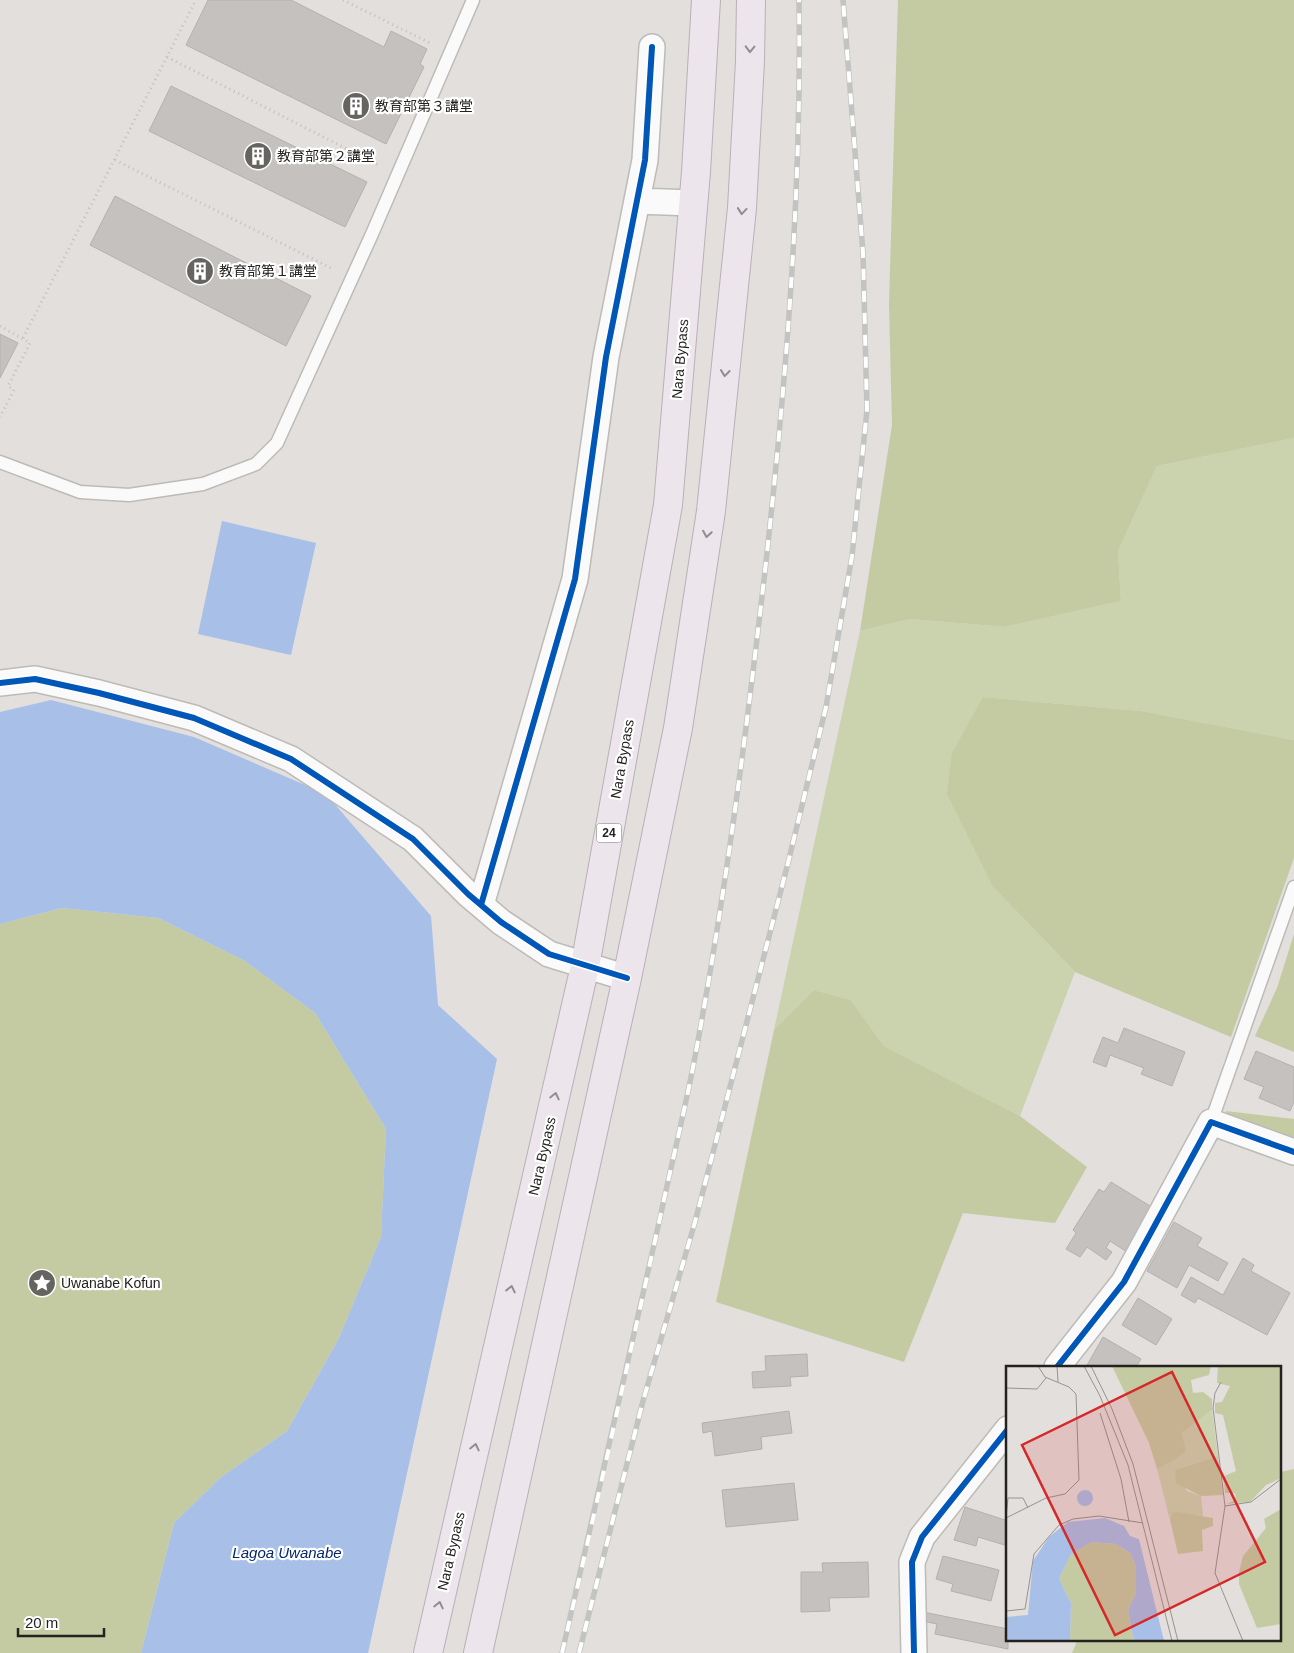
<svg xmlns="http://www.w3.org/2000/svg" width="1294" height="1653" font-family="Arial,'Noto Sans JP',sans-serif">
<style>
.green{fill:#cbd2ae}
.forest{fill:#c4cba3}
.water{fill:#a8bfe8}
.building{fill:#c4c1be;stroke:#b3b1ae}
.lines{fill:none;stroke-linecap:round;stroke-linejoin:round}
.lane-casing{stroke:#bdbbb8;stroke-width:15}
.street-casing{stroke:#bdbbb8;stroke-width:28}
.highway-casing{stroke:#b9b0b6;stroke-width:30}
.path{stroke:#c1c0c0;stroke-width:3;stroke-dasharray:1 4;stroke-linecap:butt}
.lane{stroke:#fbfafa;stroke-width:12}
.street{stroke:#fbfafa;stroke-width:25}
.highway{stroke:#ece5ec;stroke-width:28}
.rail-casing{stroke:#c3c3c2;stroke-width:5.5}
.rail{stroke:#fff;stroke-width:4;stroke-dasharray:11;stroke-linecap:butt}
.cycleway-casing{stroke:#fff;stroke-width:9}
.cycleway{stroke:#0057b8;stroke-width:6}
.oneway{stroke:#928d90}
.labels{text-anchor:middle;stroke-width:4.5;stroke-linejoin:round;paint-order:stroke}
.shield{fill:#fff;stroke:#666462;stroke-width:1}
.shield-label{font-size:12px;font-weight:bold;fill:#24221f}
.poi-label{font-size:14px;fill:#24221f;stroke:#fff;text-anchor:start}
.street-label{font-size:14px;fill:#24221f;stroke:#fff}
.water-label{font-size:15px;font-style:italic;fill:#05286c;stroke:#fff}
.inset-road{fill:none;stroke:#969390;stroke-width:1}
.view{fill:#d62828;fill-opacity:0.15;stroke:#d62828;stroke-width:2.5}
.inset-edge{fill:none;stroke:#24221f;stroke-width:2.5}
</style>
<rect width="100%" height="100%" fill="#e2dfdc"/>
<path class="green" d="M1294 438V740L1141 711 983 697 993 887 1075 972 1020 1116 884 1046 851 1000 814 990 774 1030 860 631 910 619 1005 627 1121 601 1118 551 1157 466Z"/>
<path class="forest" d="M898 0H1294V438L1157 466 1118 551 1121 601 1005 627 910 619 860 631 892 425 889 304Z
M983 697 1141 711 1294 740V858L1231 1037 1075 972 993 887 947 794 952 753Z
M62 908 158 918 245 961 315 1013 386 1129 381 1237 338 1340 287 1431 220 1478 174 1523 141 1653H0V924Z
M1294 934V1052L1255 1036 1277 988Z
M814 990 851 1000 884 1046 1020 1116 1087 1167 1055 1223 963 1213 904 1362 716 1302 774 1030Z
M1226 1111 1294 1119V1145L1228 1117Z
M1294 1469V1653H1072L1078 1639H1280V1472Z"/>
<path class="water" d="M222 521 316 543 291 655 198 634Z
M51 700 194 737 326 794 431 916 438 1005 497 1059 368 1653H141L174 1523 220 1478 287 1431 338 1340 381 1237 386 1129 315 1013 245 961 158 918 62 908 0 924V712Z"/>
<path class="building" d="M208 0H291L384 47 391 31 427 49 420 64 424 67 386 144 186 45Z
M171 86 367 182 345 227 149 131Z
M115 196 311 296 286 346 90 245Z
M0 334 18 343 0 378Z
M1124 1028 1185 1052 1172 1086 1141 1074 1144 1068 1110 1055 1106 1067 1093 1062 1103 1037 1118 1043Z
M1256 1051 1294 1067V1102L1290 1111 1259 1098 1264 1087 1244 1079Z
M1111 1182 1155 1209 1127 1252 1110 1241 1106 1248 1112 1252 1106 1260 1087 1247 1080 1257 1066 1249 1076 1233 1073 1230 1099 1189 1104 1192Z
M1174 1222 1202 1238 1197 1246 1228 1263 1218 1281 1189 1265 1177 1288 1147 1271Z
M1243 1258 1254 1265 1251 1271 1290 1293 1267 1335 1198 1298 1195 1303 1181 1295 1191 1277 1223 1295Z
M1138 1298 1172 1319 1156 1345 1122 1325Z
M1103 1337 1141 1359 1136 1367H1086Z
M807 1354 808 1376 790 1377 791 1386 753 1388 752 1372 766 1371 765 1356Z
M789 1411 792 1433 761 1437 762 1449 715 1456 712 1431 703 1433 702 1423Z
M794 1483 798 1520 726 1527 722 1490Z
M965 1507 1008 1521V1546L978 1537 976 1546 954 1540Z
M943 1556 999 1570 991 1601 951 1591 953 1584 936 1579Z
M868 1562 869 1597 829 1598 830 1611 801 1612V1572H823L822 1563Z
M923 1612 1008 1629V1649L935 1634 937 1624 922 1621Z"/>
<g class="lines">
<g class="lane-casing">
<path id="lane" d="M0 462 80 492 129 495 203 484 256 464 277 443 372 234 473 0
M1211 1122 1294 887"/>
</g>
<g class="street-casing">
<path id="street" d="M637 201 693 203
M0 683 35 679 99 693 194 718 291 759 413 839 468 894 501 922 549 954 627 978
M481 905 575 579 606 357 645 160 652 47
M1057 1367 1124 1282 1211 1122 1294 1152
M914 1653 912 1562 922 1537 1008 1429"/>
</g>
<g class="highway-casing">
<path id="highway" d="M428 1653 585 966 668 505 696 172 706 0
M478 1653 627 978 678 728 711 511 742 208 750 61 751 0"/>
</g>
<path class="path" d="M343 0 432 44
M167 57 380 166
M115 160 333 269
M0 326 30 343 8 386 14 390 0 417
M23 338 196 0"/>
<use href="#lane" class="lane"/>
<use href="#street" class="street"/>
<use href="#highway" class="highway"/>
<g class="rail-casing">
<path id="rail" d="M562 1653C596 1508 628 1363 660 1218 671 1166 684 1114 694 1062 725 899 746 735 765 571 786 382 802 190 799 0
M579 1653 643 1401 695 1222 787 867 826 707 852 556 867 410 863 253 843 0"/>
</g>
<use href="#rail" class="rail"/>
<g class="cycleway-casing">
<path id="cycleway" d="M0 683 35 679 99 693 194 718 291 759 413 839 468 894 501 922 549 954 627 978
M481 905 575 579 606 357 645 160 652 47
M1057 1367 1124 1282 1211 1122 1294 1152
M914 1653 912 1562 922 1537 1008 1429"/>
</g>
<use href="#cycleway" class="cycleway"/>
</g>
<defs><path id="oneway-chevron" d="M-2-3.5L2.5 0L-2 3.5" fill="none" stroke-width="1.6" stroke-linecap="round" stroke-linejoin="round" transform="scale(1.25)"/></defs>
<g class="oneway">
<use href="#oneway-chevron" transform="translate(750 49) rotate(91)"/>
<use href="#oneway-chevron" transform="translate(742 211) rotate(95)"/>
<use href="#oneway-chevron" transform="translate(725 373) rotate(96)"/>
<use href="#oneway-chevron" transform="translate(707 534) rotate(99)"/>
<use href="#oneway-chevron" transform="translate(555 1096) rotate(-77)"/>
<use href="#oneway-chevron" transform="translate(511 1289) rotate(-77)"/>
<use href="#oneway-chevron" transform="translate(475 1447) rotate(-77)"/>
<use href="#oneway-chevron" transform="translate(439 1605) rotate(-77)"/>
</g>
<defs>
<g id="building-disc" transform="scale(1.4375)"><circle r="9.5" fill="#666461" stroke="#fff"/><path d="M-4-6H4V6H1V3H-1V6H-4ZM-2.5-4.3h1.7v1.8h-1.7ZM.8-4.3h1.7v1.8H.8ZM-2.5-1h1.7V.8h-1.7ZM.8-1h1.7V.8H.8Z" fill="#fff"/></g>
<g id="sight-disc" transform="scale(1.4375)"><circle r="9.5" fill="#666461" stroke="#fff"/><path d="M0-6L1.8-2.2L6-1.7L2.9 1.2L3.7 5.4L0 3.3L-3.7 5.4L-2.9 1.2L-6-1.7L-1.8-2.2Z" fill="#fff"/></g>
</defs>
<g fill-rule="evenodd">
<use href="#building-disc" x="356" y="106"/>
<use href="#building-disc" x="258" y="156"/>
<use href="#building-disc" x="200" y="271"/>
<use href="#sight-disc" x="42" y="1283"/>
</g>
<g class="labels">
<rect class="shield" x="596.5" y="823.5" width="25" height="19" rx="4"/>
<g class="shield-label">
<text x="609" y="837">24</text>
</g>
<g class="poi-label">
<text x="375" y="111">教育部第３講堂</text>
<text x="277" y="161">教育部第２講堂</text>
<text x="219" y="276">教育部第１講堂</text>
<text x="61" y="1288">Uwanabe Kofun</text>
</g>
<g class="street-label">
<text transform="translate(680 359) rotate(-85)" y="5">Nara Bypass</text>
<text transform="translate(622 759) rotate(-80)" y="5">Nara Bypass</text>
<text transform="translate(542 1156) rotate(-77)" y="5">Nara Bypass</text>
<text transform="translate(451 1551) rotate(-77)" y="5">Nara Bypass</text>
</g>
<g class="water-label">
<text x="287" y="1558">Lagoa Uwanabe</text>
</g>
</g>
<g transform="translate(1006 1366)">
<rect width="275" height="275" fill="#e2dfdc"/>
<path d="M206 44 212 90 169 104 181 125 195 130 197 150 166 147 164 154 151 103 179 85 176 67Z" fill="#cbd2ae"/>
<path d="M106 0H205L203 9 185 14 187 27 197 26 206 33V44L176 67 180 85 168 94 151 103 143 77ZM212 0H275V112L260 119 244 136 220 138 230 134 229 127H219L218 110 230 105 217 49 209 47V37L216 36 224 20 211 17ZM212 90 217 129 195 130 170 117 169 104ZM275 143V258L251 262 233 218V206L237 190 260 162 258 153ZM171 146 207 152V160L196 164 197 185 172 188 164 154 166 147ZM86 176 110 178 124 187 130 200V227L122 244 128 275H64L65 237 53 213 65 188Z" fill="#c4cba3"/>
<path d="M71 132a8 8 0 1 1 16 0a8 8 0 1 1-16 0ZM99 152 118 160 124 170 133 173 158 275H128L122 244 130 227V200L124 187 110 178 86 176 65 188 53 213 65 237 64 275H0V251L22 249 27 195 43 171 62 156Z" fill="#a8bfe8"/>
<path class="inset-road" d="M51 0 52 16M78 0 94 30 122 99 166 275M85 0 106 43 127 98 172 275M215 16 209 27 207 42 219 140M0 22 31 23 40 12M94 47 115 113 123 156M0 151 2 132H17L22 142M0 152 40 132 59 128 73 114 70 28 63 21 39 11 32 0M0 245 19 243 28 188 53 159 67 153 93 150 137 157M237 275 209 207 219 140 245 136 275 113"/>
<path class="view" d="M166 6 259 196 109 269 16 79Z"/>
<rect width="275" height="275" class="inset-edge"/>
</g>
<path d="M18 1628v8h86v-8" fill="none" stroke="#24221f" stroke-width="2.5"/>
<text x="25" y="1628" font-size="15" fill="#24221f" stroke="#ffffff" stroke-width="4" paint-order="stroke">20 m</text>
</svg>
